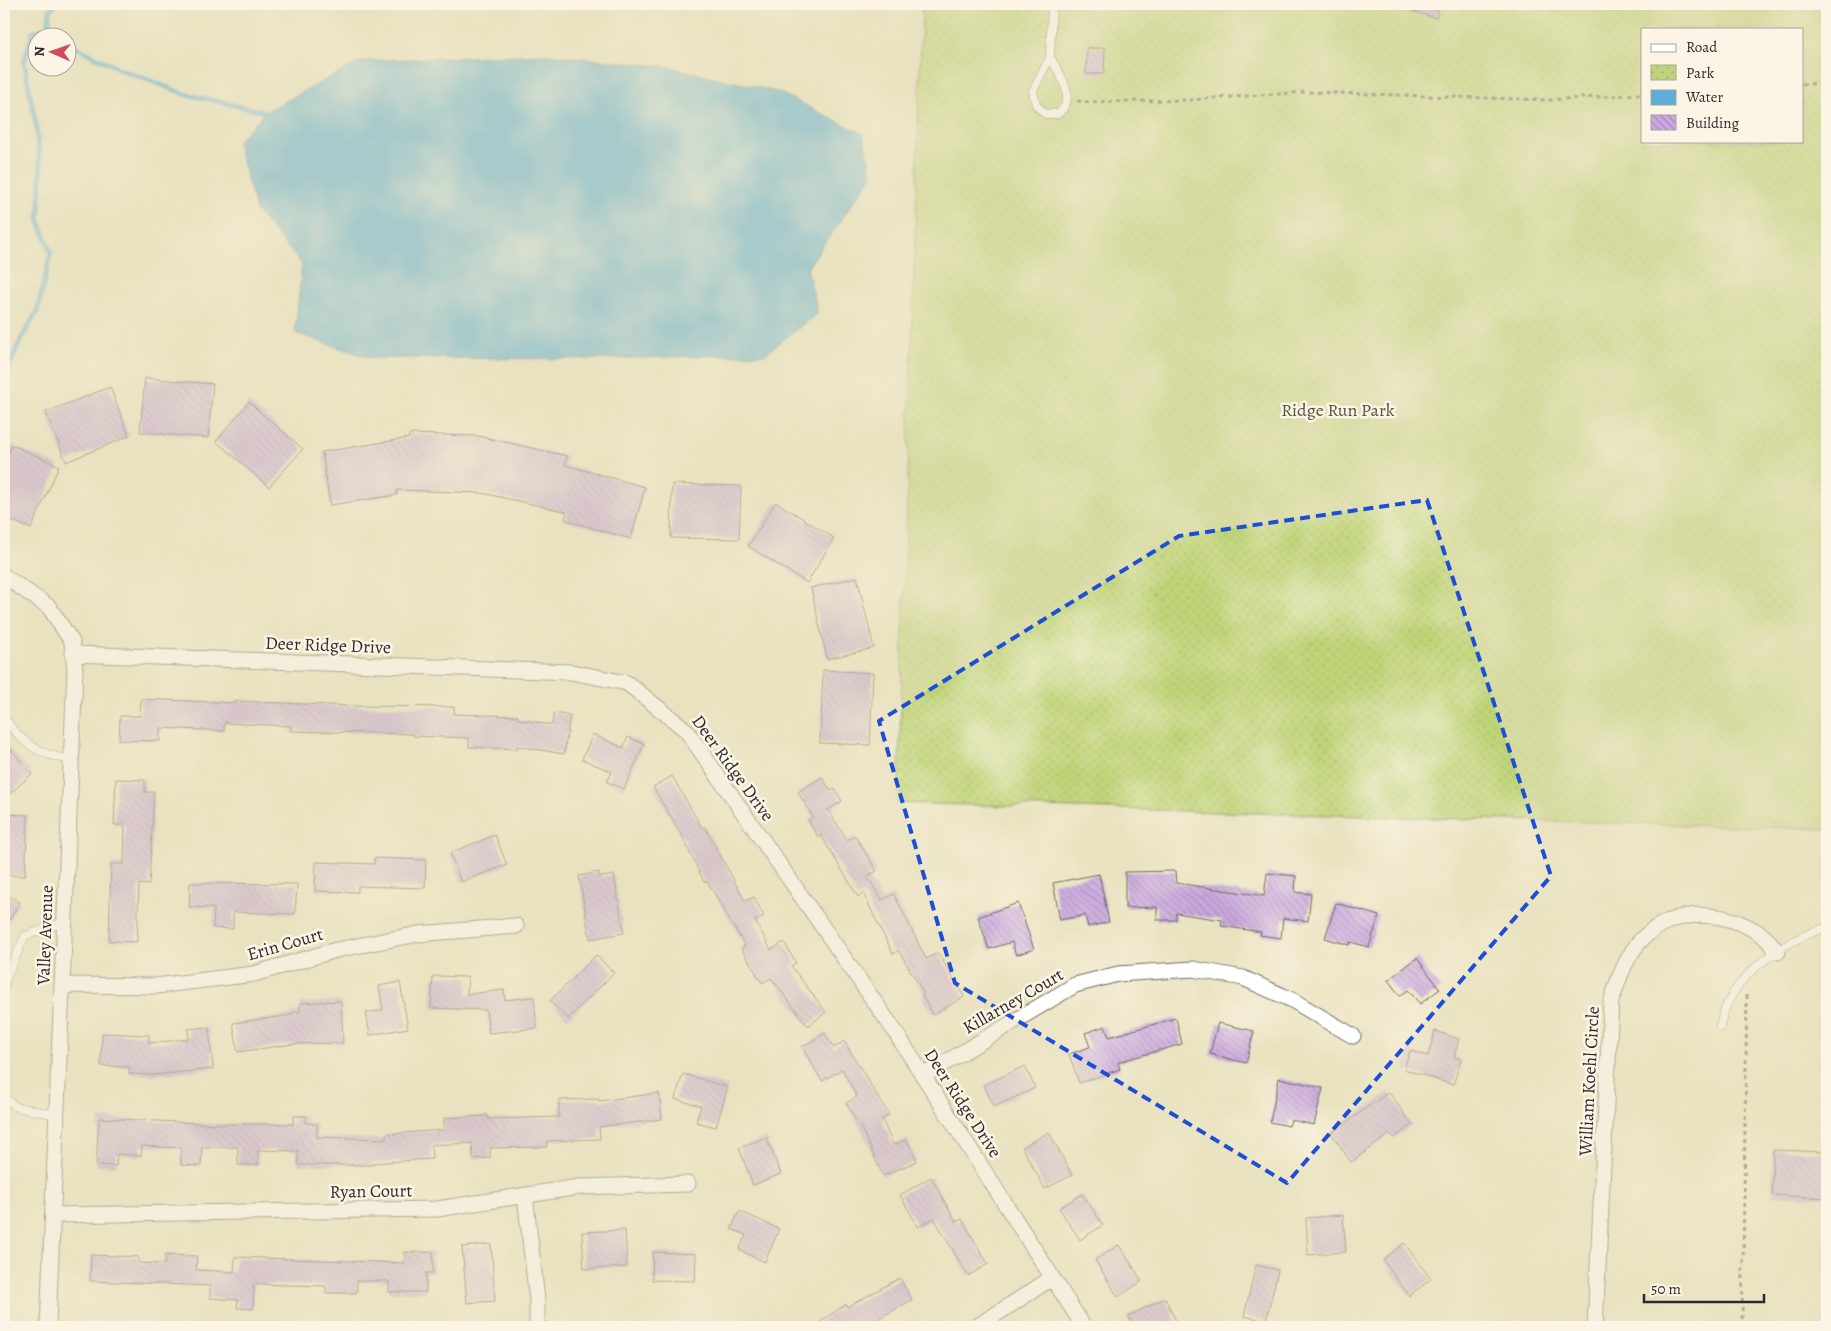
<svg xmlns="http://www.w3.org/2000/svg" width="1831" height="1331" font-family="Alegreya,serif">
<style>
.park{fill:url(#park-dots);stroke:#758052;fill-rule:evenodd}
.water{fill:#5cadd7;stroke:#446c81}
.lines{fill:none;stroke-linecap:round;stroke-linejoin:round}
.stream{stroke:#5cadd7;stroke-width:5}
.building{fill:url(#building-back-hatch)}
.service-casing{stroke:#6e6b5f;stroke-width:9}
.minor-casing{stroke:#6e6b5f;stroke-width:17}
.path{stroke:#6e6b5f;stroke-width:3;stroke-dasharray:4 4;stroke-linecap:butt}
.service{stroke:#fff;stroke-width:8}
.minor{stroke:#fff;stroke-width:15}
.marked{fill:none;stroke:#1d4ed8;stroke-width:4;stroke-dasharray:10 6;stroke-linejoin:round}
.labels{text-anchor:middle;stroke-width:5;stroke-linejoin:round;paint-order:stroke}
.park-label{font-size:18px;fill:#50553e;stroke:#fcf5e5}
.street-label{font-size:18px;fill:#2b2b2b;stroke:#fcf5e5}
</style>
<defs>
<pattern id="park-dots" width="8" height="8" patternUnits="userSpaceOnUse" patternTransform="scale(1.25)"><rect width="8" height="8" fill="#bfd478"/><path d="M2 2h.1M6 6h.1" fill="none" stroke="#a4b668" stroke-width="1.8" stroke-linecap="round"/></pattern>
<pattern id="building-back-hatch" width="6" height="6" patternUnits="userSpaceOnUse" patternTransform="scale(1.25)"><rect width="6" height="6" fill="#cba9e0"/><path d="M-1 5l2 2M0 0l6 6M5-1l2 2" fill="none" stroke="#a58ab6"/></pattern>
</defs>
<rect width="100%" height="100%" fill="#fcf5e5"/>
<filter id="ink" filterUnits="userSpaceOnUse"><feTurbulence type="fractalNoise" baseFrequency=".02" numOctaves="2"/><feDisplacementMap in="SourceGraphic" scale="10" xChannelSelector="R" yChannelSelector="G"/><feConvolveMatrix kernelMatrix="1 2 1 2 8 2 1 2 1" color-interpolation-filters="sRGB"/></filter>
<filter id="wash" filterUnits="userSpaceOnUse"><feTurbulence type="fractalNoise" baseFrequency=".0096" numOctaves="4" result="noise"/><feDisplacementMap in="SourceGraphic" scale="20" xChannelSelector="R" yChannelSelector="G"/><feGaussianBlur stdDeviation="1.12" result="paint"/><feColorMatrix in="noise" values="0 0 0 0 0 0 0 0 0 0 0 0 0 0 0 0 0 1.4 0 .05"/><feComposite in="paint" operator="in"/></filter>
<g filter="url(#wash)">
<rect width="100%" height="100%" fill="#e9e2c0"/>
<path class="park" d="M922 4H1827V829L898 803ZM1642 29H1802V141H1642Z"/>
<path class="water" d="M543 54 669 67 778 92 863 134 872 176 807 268 818 313 765 354 604 359 370 358 295 333 302 264 256 211 237 142 265 112 362 61Z"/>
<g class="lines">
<path class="stream" d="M56 4 50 10 48 28 60 38
M68 43 122 70 185 94 265 112
M4 378 21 339 37 312 51 253 39 220 41 173 36 125 24 62 33 31 48 28"/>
</g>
<g id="blocks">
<path class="building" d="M1398 4H1440L1436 18 1397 7Z
M1087 48H1105L1104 74H1086Z
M145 378 213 384 208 438 140 432Z
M110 387 129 436 66 462 46 412Z
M249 402 303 449 269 487 216 441Z
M409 434 478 436 567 456 565 465 645 487 631 539 565 520 567 512 482 493 397 490V495L330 505 322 452 409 438Z
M12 445 59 466 31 529 4 517V463Z
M672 484 741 486 739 539 671 538Z
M776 502 834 538 807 583 748 546Z
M857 577 874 648 827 659 811 588Z
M823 670 873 673 870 745 820 743Z
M141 699 236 703V701L350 706 454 707V714L518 716V719L552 725 554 713 570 716 564 754 517 746V749L469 747V738L413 736V734L290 731 291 726 224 723V731L160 728V741L119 740 120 716H140Z
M593 734 623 748 628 737 644 744 624 789 607 782 612 772 582 759Z
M4 742 32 774 4 799Z
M672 776 702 828 705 827 745 901 754 897 764 916 755 921 771 950 784 942 796 963 791 966 826 1012 808 1026 771 978 762 983 741 948 745 946 707 881 704 882 683 838 653 787Z
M822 777 831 791 835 789 842 801 828 810 847 840 855 836 877 871 867 876 882 900 894 894 926 959 938 953 964 997 933 1015 922 996 924 994 899 951 893 954 863 893 858 897 821 835 818 837 808 820 813 817 798 792Z
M116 779 145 780V792H154L149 885 139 884 137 942 109 941 111 864H124L125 825H114Z
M4 814 28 815 25 876 4 875Z
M495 835 507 865 461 882 450 853Z
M374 858 426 860 425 888 358 886V892L315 891 316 862 374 864Z
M1175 871 1176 883 1264 896 1267 873 1296 876 1295 892 1311 894 1308 921 1283 918 1281 938 1260 935 1261 932 1221 926 1222 920 1176 913V920H1157V907L1125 908V872Z
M599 872 600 877 614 875 624 933 590 939 579 876Z
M1099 874 1109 922 1088 927 1085 915 1060 920 1053 883Z
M190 883 297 884 295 914 233 912V929L213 928 214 908 189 907Z
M4 893 20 902 4 929Z
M1018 903 1034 949 1016 955 1012 942 989 949 978 917Z
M1336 903 1379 916 1369 947 1350 942 1349 945 1325 938Z
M596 955 614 973 568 1019 550 1001Z
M1417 958 1440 989 1420 1004 1408 990 1400 996 1388 980Z
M433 976 468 977 467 994 504 990 505 1000 534 997 537 1028 489 1033 486 1010 431 1008Z
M400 982 408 1028 370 1035 366 1013 383 1010 379 986Z
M341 1001 343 1043 293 1044 238 1052 233 1023 292 1015V1012H300V1003Z
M1176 1018 1182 1044 1118 1062 1120 1069 1079 1083 1069 1054 1090 1047 1085 1033 1105 1026 1109 1037Z
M1218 1023 1254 1031 1246 1063 1210 1054Z
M209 1027 213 1069 153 1075 129 1074 130 1067 101 1066 102 1033 149 1035V1043L189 1039 188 1029Z
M1435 1031 1459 1039 1454 1057 1461 1060 1453 1085 1404 1069 1410 1051 1428 1056Z
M825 1033 834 1048 844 1041 889 1115 882 1119 893 1145 907 1139 917 1161 883 1176 862 1130 846 1103 857 1097 842 1069 822 1081 802 1047Z
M1025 1066 1035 1088 994 1107 984 1085Z
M683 1074 728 1087 716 1127 696 1122 701 1106 675 1099Z
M1279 1078 1323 1088 1314 1125 1291 1120 1289 1126 1270 1122Z
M1389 1092 1412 1125 1394 1138 1390 1134 1351 1162 1331 1133Z
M659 1093 662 1119 599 1127 600 1139 547 1141V1147L490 1148V1158L473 1159 472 1143 431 1145 432 1159 373 1163V1165H298V1151L258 1150V1165H238V1147H202L201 1166 181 1165V1148L142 1146 141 1156 117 1154 116 1166 96 1165 99 1118 216 1124H293L294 1116H306V1123L317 1124V1137L386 1139V1134L444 1130V1118L488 1116V1119L559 1117V1100L599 1099V1101Z
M1049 1132 1072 1175 1045 1189 1022 1147Z
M766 1137 781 1174 753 1185 739 1148Z
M1773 1150 1827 1152V1198L1772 1195Z
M931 1177 956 1222 962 1219 988 1264 968 1276 934 1218 918 1227 900 1195Z
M1082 1194 1103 1225 1080 1240 1059 1208Z
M739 1211 779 1229 765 1262 739 1250 746 1235 731 1229Z
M1343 1215 1346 1252 1308 1255 1306 1218Z
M625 1230 627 1267 584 1269 582 1232Z
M1404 1243 1431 1279 1409 1296 1383 1260Z
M491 1244 495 1301 467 1303 462 1247Z
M1119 1245 1142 1281 1118 1297 1095 1260Z
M405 1252H433V1273H426V1292H389V1281H357V1293H326V1286L254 1284 253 1309 237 1308 238 1300 210 1298V1286L90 1281 91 1255 138 1257V1263L165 1264V1255L197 1256 196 1270 234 1272 235 1257 405 1263Z
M653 1252 696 1254 695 1281 652 1280Z
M1256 1265 1278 1270 1266 1321 1244 1316Z
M900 1278 912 1300 863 1327H813L846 1304 847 1307Z
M1165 1298 1179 1327H1134L1128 1316Z"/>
</g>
</g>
<g filter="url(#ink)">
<use href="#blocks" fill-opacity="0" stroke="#6e6b5f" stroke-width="1"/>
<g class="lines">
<g class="service-casing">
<path id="service" d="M1050 57C1060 75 1078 97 1058 114H1045L1036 105 1033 91 1050 57 1052 4
M4 717C23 745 38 754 71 760
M4 989 6 978 25 936 64 922
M1720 1027C1728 977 1782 942 1827 927
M4 1097 16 1107 57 1115"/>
</g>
<g class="minor-casing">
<path id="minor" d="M4 576 49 607 72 642 75 670 48 1327
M73 654 571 672 627 683 686 730 892 1027 1084 1327
M62 985 156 986 254 974 336 950 418 934 516 926
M923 1076 1075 985 1118 974 1193 969 1243 978 1292 1000 1353 1036
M525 1195 537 1300V1327
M53 1215 437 1209 579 1187 688 1184
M976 1327 1052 1278
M1595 1327 1611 1002C1618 980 1627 953 1644 937 1678 906 1727 911 1762 935 1768 939 1773 947 1778 952"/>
</g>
<path class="path" d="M1802 84 1827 83
M1077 101 1088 102 1188 100 1306 92 1548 100 1642 94
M1742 1327 1747 994"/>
<use href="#service" class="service"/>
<use href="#minor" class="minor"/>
</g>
</g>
<path d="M0 0H1831V1331H0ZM1427 500 1551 876 1287 1183 955 983 879 721 1179 536Z" fill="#e9e2c0" fill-opacity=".55" fill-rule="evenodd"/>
<path class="marked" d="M1427 500 1551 876 1287 1183 955 983 879 721 1179 536Z"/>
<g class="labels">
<g class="park-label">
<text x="1338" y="416">Ridge Run Park</text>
</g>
<g class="street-label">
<text transform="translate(328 645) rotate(2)" y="6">Deer Ridge Drive</text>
<text transform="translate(733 768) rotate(54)" y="6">Deer Ridge Drive</text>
<text transform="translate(45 935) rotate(-88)" y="6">Valley Avenue</text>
<text transform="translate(285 944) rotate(-16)" y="6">Erin Court</text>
<text transform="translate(1013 1001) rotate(-30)" y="6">Killarney Court</text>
<text transform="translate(1589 1081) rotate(-87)" y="6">William Koehl Circle</text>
<text transform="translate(963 1103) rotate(57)" y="6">Deer Ridge Drive</text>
<text transform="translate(371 1191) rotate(-1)" y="6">Ryan Court</text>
</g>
</g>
<rect width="1831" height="1331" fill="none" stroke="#fcf5e5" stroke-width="20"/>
<rect x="1641" y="28" width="162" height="115" fill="#fcf5e5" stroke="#a8a49b"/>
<rect x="1651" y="44" width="25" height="8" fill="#ffffff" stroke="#a8a49b"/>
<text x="1686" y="52" font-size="15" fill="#2b2b2b">Road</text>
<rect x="1651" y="65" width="25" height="15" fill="url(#park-dots)" stroke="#a8a49b"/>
<text x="1686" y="78" font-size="15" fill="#2b2b2b">Park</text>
<rect x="1651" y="90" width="25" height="15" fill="#5cadd7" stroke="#a8a49b"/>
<text x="1686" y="102" font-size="15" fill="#2b2b2b">Water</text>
<rect x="1651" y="115" width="25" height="15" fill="url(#building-back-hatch)" stroke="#a8a49b"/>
<text x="1686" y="128" font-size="15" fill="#2b2b2b">Building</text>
<g transform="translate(52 52) rotate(272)"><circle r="24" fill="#fcf5e5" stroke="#a8a49b"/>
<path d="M0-4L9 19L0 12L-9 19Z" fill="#d1495b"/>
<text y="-8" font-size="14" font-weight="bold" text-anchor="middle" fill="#2b2b2b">N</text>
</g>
<path d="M1644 1294v8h120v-8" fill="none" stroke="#2b2b2b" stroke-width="2.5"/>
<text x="1651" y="1294" font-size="15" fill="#2b2b2b" stroke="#fcf5e5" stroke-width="4" paint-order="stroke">50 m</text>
</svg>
